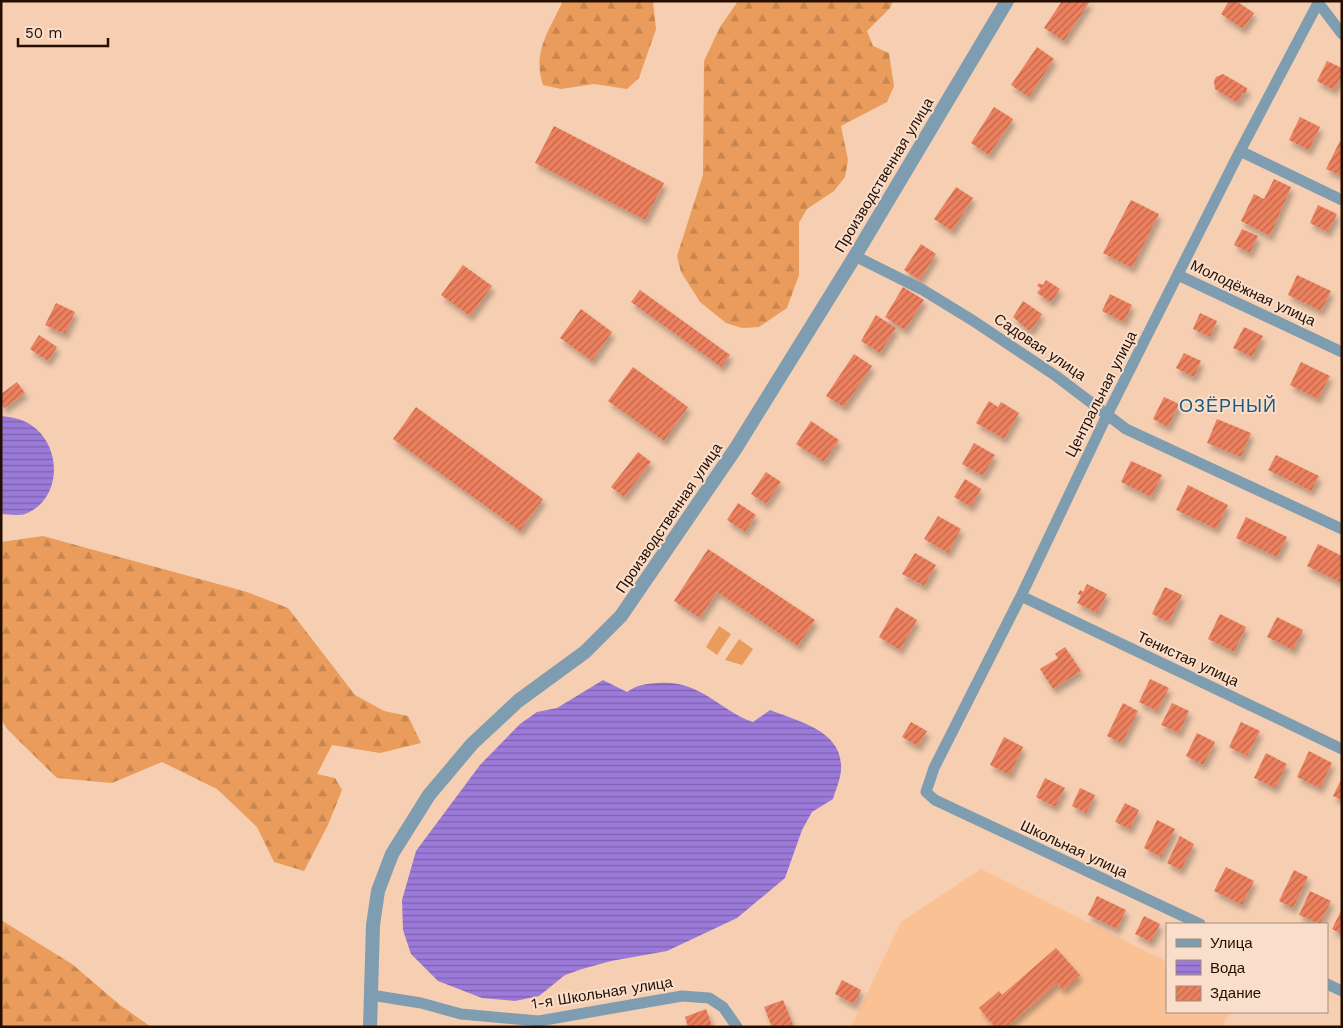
<svg xmlns="http://www.w3.org/2000/svg" width="1343" height="1028" font-family="'Work Sans',sans-serif">
<style>
.built{fill:#fac195}
.forest{fill:url(#forest-firs)}
.park{fill:#ea9c5c}
.water{fill:url(#water-rules)}
.building{fill:url(#building-hatch);filter:url(#shadow)}
.lines{fill:none;stroke-linecap:round;stroke-linejoin:round}
.minor{stroke:#7f9db1;stroke-width:11}
.tertiary{stroke:#7f9db1;stroke-width:14}
.labels{text-anchor:middle;stroke-width:4;stroke-linejoin:round;paint-order:stroke}
.street-label{font-size:15px;fill:#250e00;stroke:#f9dfcb}
.quarter-label{font-size:18px;letter-spacing:1px;fill:#20587a;stroke:#f9dfcb}
</style>
<defs>
<pattern id="forest-firs" width="22" height="20" patternUnits="userSpaceOnUse" patternTransform="scale(1.25)"><rect width="22" height="20" fill="#ea9c5c"/><path d="M5 1l3.5 6h-7zM16 11l3.5 6h-7z" fill="#c9854e"/></pattern>
<pattern id="water-rules" width="6" height="5" patternUnits="userSpaceOnUse" patternTransform="scale(1.25)"><rect width="6" height="5" fill="#9b7ad9"/><path d="M0 2.5h6" fill="none" stroke="#7e62ae"/></pattern>
<pattern id="building-hatch" width="6" height="6" patternUnits="userSpaceOnUse" patternTransform="scale(1.25)"><rect width="6" height="6" fill="#ec805e"/><path d="M-1 1l2-2M0 6l6-6M5 7l2-2" fill="none" stroke="#bf674b"/></pattern>
<filter id="shadow"><feDropShadow dx="3" dy="5.5" stdDeviation="2.5" flood-color="#0004"/></filter>
</defs>
<rect width="100%" height="100%" fill="#f6ceb1"/>
<path class="built" d="M981 869 1162 959 1167 963V1012H1228L1230 1013 1222 1026 851 1027 901 922Z"/>
<path class="forest" d="M563 1H653L656 29 639 78 627 89 594 84 561 89 543 85C532 52 549 31 563 1Z
M738 1H893L890 8 867 31 873 46 889 53 894 86 887 102 841 126 848 160 845 177 834 191 807 209 799 223V275L787 308 759 327 742 328 726 323 700 302 681 272 677 256 703 175 704 61 720 27Z
M43 536 247 592 288 608 355 695 384 711 408 716 421 743 380 753 332 745 317 774 335 778 342 790 328 825 304 871 274 862 257 827 217 789 162 762 112 783 57 778 9 731 1 720V542Z
M1 920 72 964 120 1005 151 1027H1Z"/>
<path class="park" d="M719 626 731 634 717 655 706 647Z
M739 639 753 649 742 665 725 660Z"/>
<path class="water" d="M1 416C11 417 23 419 31 425 63 446 62 500 25 514 18 516 8 514 1 514Z
M603 680 627 692C637 685 645 684 657 683 700 679 717 709 753 722L770 710C797 721 840 730 841 765 842 776 836 789 833 799L812 812 802 830 785 878 737 918 667 951 611 961 582 969 565 975 539 996 515 1001 482 998 438 981 411 954 403 930 402 900 416 851 480 765 520 724 537 712 557 708Z"/>
<path class="building" d="M1062 1H1090L1064 41 1044 28Z
M1229 1H1236L1254 13 1243 29 1221 14Z
M1037 47 1054 59 1029 97 1011 85Z
M1327 61 1342 68V75L1334 90 1317 81Z
M1223 74 1247 88 1246 94 1241 93 1242 98 1236 102 1215 89 1214 81 1216 77Z
M994 107 1013 119 989 155 971 143Z
M1300 117 1320 127 1309 150 1289 140Z
M554 126 664 183 645 220 535 163Z
M1340 141 1342 142V176L1326 169Z
M1274 179 1291 187 1270 236 1241 221 1254 194 1264 199Z
M956 187 973 198 952 231 934 219Z
M1131 200 1159 214 1132 268 1103 253Z
M1318 205 1337 214 1328 232 1310 223Z
M1242 229 1258 236 1250 253 1234 245Z
M921 244 936 254 920 280 904 270Z
M463 265 492 286 470 316 441 295Z
M1297 275 1331 291 1321 311 1288 295Z
M1046 280 1060 289 1051 302 1037 293 1041 288 1037 286 1039 283 1043 285Z
M903 287 924 300 905 330 885 317Z
M640 290 730 355 721 367 631 302Z
M1110 294 1132 305 1124 322 1102 311Z
M1023 301 1042 314 1032 329 1028 330 1013 317Z
M56 303 75 312 65 334 45 325Z
M581 309 612 332 592 361 560 338Z
M1200 313 1217 321 1210 337 1193 329Z
M876 315 896 328 880 353 861 341Z
M1244 327 1263 336 1252 357 1233 348Z
M39 335 57 347 48 361 30 349Z
M1184 353 1201 361 1194 377 1176 368Z
M854 354 872 366 844 407 826 396Z
M1301 362 1330 376 1318 399 1290 385Z
M633 367 688 407 664 441 608 401Z
M17 382 25 393 4 408 1 404V394Z
M1164 397 1179 404 1168 427 1153 419Z
M989 401 998 407 1001 402 1019 413 1004 439 976 423Z
M416 407 543 499 520 531 393 439Z
M1217 419 1251 433 1241 457 1207 443Z
M811 421 839 440 824 462 796 444Z
M974 443 995 455 983 476 962 464Z
M638 452 651 462 624 497 611 487Z
M1276 455 1319 476 1311 491 1268 470Z
M1131 461 1162 475 1151 497 1121 482Z
M766 472 781 482 766 504 751 494Z
M965 479 981 489 971 507 954 497Z
M1188 485 1228 505 1216 529 1176 510Z
M738 503 756 515 745 532 727 520Z
M938 516 961 529 948 553 924 539Z
M1246 517 1287 537 1277 557 1236 538Z
M1318 544 1342 556V583L1307 566Z
M708 549 815 620 798 646 717 592 700 618 674 601Z
M915 553 936 565 924 586 902 574Z
M1087 584 1107 594 1097 613 1077 603 1081 596 1078 594 1080 590 1083 592Z
M1165 587 1182 595 1169 622 1152 614Z
M896 607 917 620 900 650 879 637Z
M1220 614 1246 627 1234 652 1208 639Z
M1277 617 1303 630 1293 650 1267 637Z
M1065 647 1081 671 1053 689 1040 669 1058 658 1055 654Z
M1150 679 1169 688 1157 711 1139 702Z
M1123 703 1138 711 1122 743 1107 736Z
M1172 703 1189 711 1179 733 1161 725Z
M911 722 927 731 918 746 902 737Z
M1241 722 1260 731 1247 756 1229 747Z
M1197 733 1215 742 1203 765 1186 756Z
M1004 737 1023 747 1010 775 990 765Z
M1309 751 1332 763 1320 788 1297 777Z
M1266 753 1287 764 1275 788 1254 778Z
M1045 778 1065 788 1055 807 1036 797Z
M1342 778V800L1333 796Z
M1080 788 1095 795 1086 813 1072 806Z
M1125 803 1139 810 1130 829 1115 822Z
M1157 820 1175 829 1161 857 1144 848Z
M1180 836 1194 844 1181 870 1167 863Z
M1226 867 1254 881 1242 905 1214 891Z
M1294 870 1308 877 1293 908 1279 901Z
M1310 891 1331 901 1320 924 1299 915Z
M1097 896 1126 910 1117 929 1088 915Z
M1342 909V934L1332 929Z
M1144 916 1160 924 1151 942 1135 934Z
M1056 948 1080 975 1063 990 1057 983 1006 1027H995L979 1008 999 991 1002 995Z
M842 980 861 990 854 1004 835 994Z
M783 1000 794 1027H772L764 1007Z
M706 1009 712 1026 688 1027 685 1017Z"/>
<g class="lines">
<path class="minor" d="M1317 1 1342 34
M1240 151 1342 200
M855 256 923 290 972 320 1056 376 1126 429 1342 529
M1178 275 1342 352
M1021 596 1342 749
M1200 924 935 800 926 792 934 768 1021 596 1108 413 1240 151 1318 3
M1327 984 1342 991
M371 995 421 1003 461 1014 539 1021 682 996 709 998 723 1007 737 1027"/>
<path class="tertiary" d="M370 1027 373 925 378 891 392 854 429 795 472 744 518 701 585 652 621 616 736 448 855 256 1007 1"/>
</g>
<g class="labels">
<g class="street-label">
<text transform="translate(884 175) rotate(-59)" y="5">Производственная улица</text>
<text transform="translate(1253 293) rotate(25)" y="5">Молодёжная улица</text>
<text transform="translate(1040 347) rotate(34)" y="5">Садовая улица</text>
<text transform="translate(1101 394) rotate(-63)" y="5">Центральная улица</text>
<text transform="translate(669 518) rotate(-56)" y="5">Производственная улица</text>
<text transform="translate(1188 659) rotate(25)" y="5">Тенистая улица</text>
<text transform="translate(1074 849) rotate(25)" y="5">Школьная улица</text>
<text transform="translate(602 993) rotate(-9)" y="5">1-я Школьная улица</text>
</g>
<g class="quarter-label">
<text x="1228" y="412">ОЗЁРНЫЙ</text>
</g>
</g>
<rect width="1343" height="1028" fill="none" stroke="#250e00" stroke-width="5"/>
<rect x="1166" y="923" width="162" height="90" fill="#f9dfcb" stroke="#a48b7a"/>
<rect x="1176" y="939" width="25" height="8" fill="#7f9db1" stroke="#a48b7a"/>
<text x="1210" y="948" font-size="15" fill="#250e00">Улица</text>
<rect x="1176" y="960" width="25" height="15" fill="url(#water-rules)" stroke="#a48b7a"/>
<text x="1210" y="973" font-size="15" fill="#250e00">Вода</text>
<rect x="1176" y="986" width="25" height="15" fill="url(#building-hatch)" stroke="#a48b7a"/>
<text x="1210" y="998" font-size="15" fill="#250e00">Здание</text>
<path d="M18 38v8h90v-8" fill="none" stroke="#250e00" stroke-width="2.5"/>
<text x="25" y="38" font-size="15" fill="#250e00" stroke="#f9dfcb" stroke-width="4" paint-order="stroke">50 m</text>
</svg>
